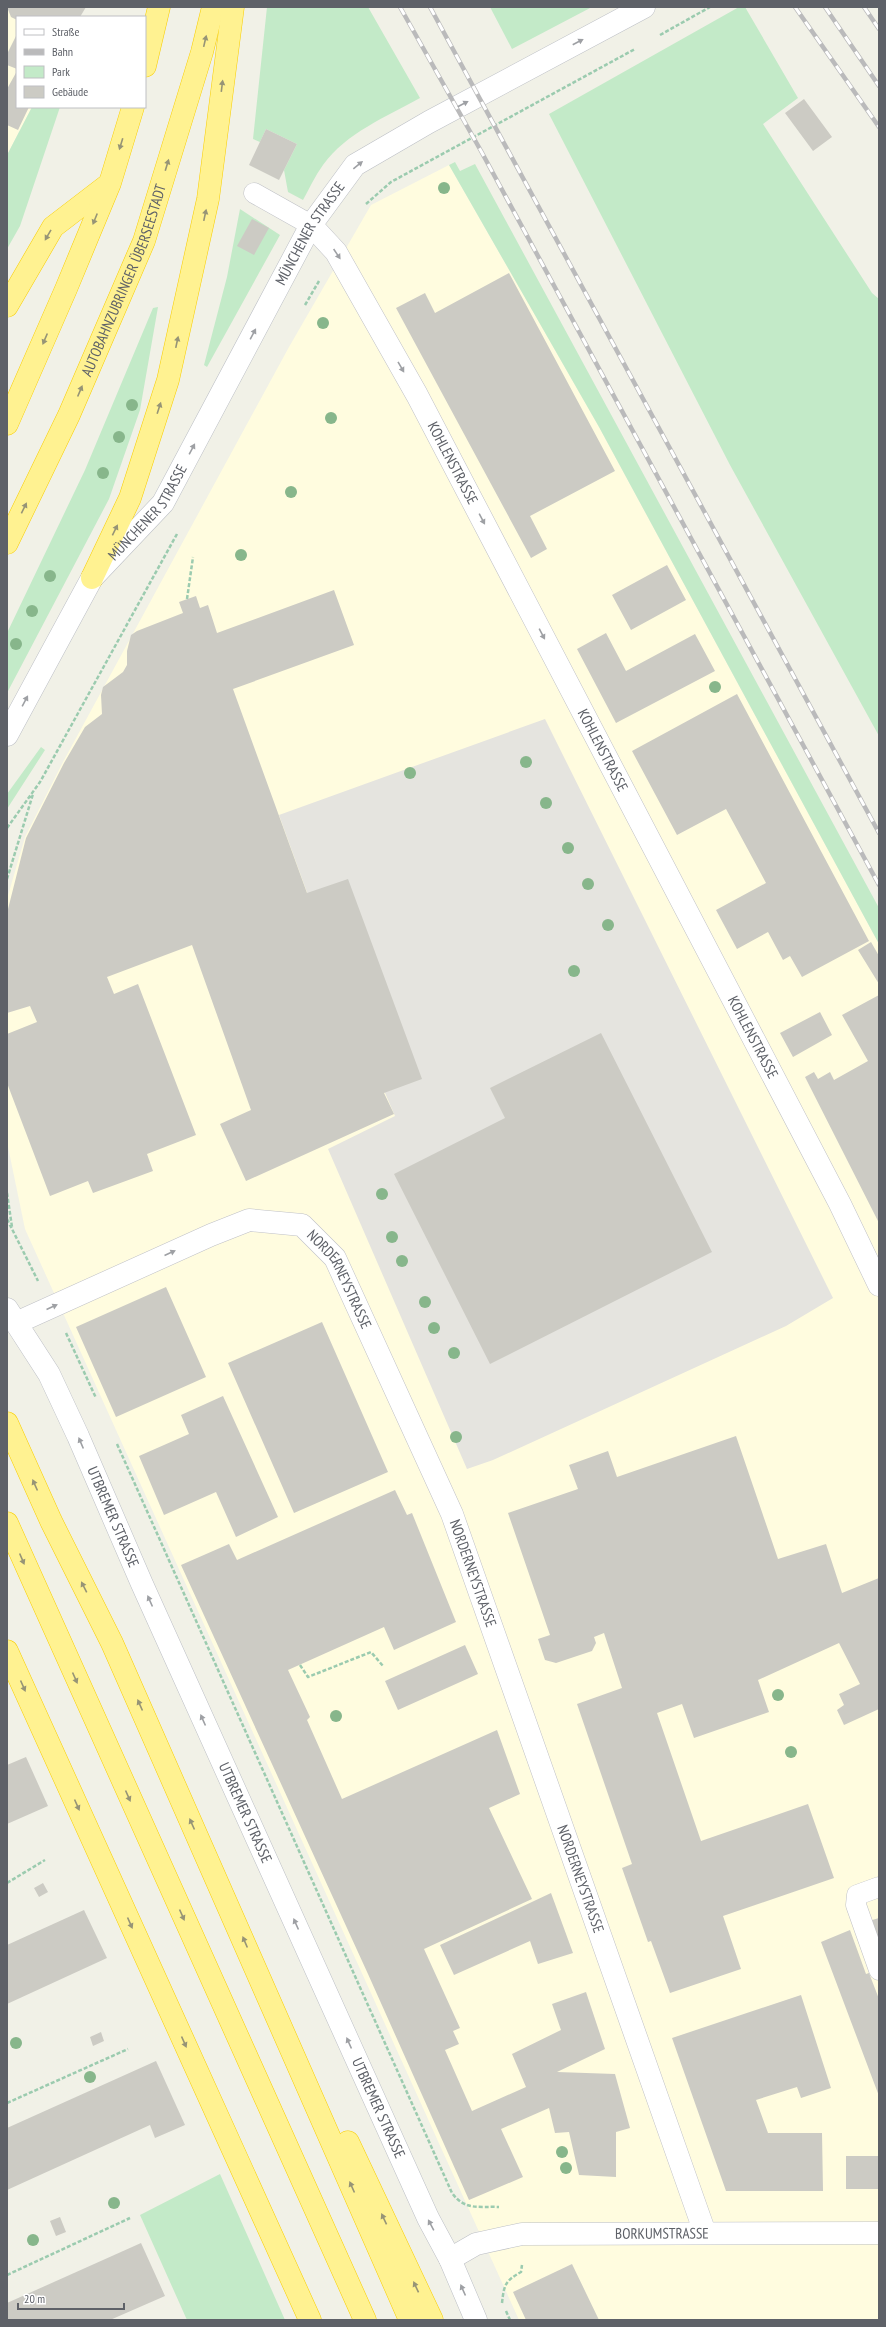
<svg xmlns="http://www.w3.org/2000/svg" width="886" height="2327" font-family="'PT Sans Narrow',sans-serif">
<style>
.commercial{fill:#fffcdf}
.industrial{fill:#e5e4df}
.green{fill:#c3eac8}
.building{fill:#cccbc4}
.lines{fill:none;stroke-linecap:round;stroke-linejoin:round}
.lane-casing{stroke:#bfc0c6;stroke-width:21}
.street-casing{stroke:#bfc0c6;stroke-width:23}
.secondary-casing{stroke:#bcbfc5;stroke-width:23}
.highway-casing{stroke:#f9ce00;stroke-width:23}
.path{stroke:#9bcbaf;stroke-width:2.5;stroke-dasharray:4 2;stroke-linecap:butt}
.lane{stroke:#fff;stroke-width:20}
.street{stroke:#fff;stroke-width:22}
.secondary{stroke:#fff;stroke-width:22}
.highway{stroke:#fff291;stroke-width:22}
.rail-casing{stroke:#bababb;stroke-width:4.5}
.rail{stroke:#fff;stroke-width:3;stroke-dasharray:9;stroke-linecap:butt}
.tree{fill:#87b68b}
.oneway{fill:#969476}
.oneway2{fill:#9ea0a4}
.labels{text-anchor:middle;stroke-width:3.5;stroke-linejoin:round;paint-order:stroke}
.street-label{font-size:15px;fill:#5e6168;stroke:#fff}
</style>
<rect width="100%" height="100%" fill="#f1f1e7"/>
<path class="commercial" d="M7 7 17 17V107H32L7 155Z
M449 165 599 427 879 944V2320H519L25 1229 7 1142V899L25 837 63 762 289 347 371 205Z"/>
<path class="industrial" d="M545 719 833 1298 786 1326 493 1460 467 1469 328 1149 395 1116 351 1014 279 815Z"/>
<path class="green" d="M267 7H368L420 98C386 117 346 133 323 165 315 176 309 189 303 200L288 192 284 170 297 144 266 129 260 142 253 139Z
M490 7H592L512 49Z
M739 7H745L798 98 763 124 872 293 879 299V736L730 465 549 114Z
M32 107H60L20 226 7 249V155Z
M455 162 460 171 475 164 879 908V944L599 427 449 165Z
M240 209 280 235 207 367 204 365 227 277Z
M158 307 140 410 109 499 7 693V633L85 470 153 308Z
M41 747 45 750 7 809V794Z
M220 2174 285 2320H187L140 2215Z"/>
<path class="building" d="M7 7H86L80 17H17V20L11 17Z
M17 34V69L7 65V54Z
M17 71V107H29L18 130 7 125V89Z
M804 99 832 137 813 151 785 113Z
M266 129 297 144 279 180 249 165Z
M252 219 269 228 254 255 237 246Z
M509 273 615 471 530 516 547 549 531 558 396 308 425 293 435 313Z
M667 565 686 600 631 630 612 595Z
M334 590 354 645 233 689 307 893 348 879 422 1079 384 1093 394 1114 246 1181 220 1124 251 1110 192 945 107 977 114 994 138 984 196 1135 147 1154 153 1171 93 1193 88 1181 50 1196 7 1083V1034L37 1022 30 1006 7 1013V913L26 838 64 763 85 727 102 714 101 695 103 687 123 672 127 665V651L131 635 137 631 183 613 179 602 196 596 200 608 208 605 217 633Z
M606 633 626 671 695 634 715 671 616 723 577 649Z
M737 694 869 941 802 977 790 956 783 960 768 932 737 949 716 910 766 883 726 809 677 835 632 751Z
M871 942 879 956V984L858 950Z
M879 995V1223L805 1077 814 1072 818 1079 830 1072 834 1080 868 1061 842 1015Z
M820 1012 832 1035 793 1057 780 1033Z
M601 1033 712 1252 490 1364 394 1174 505 1118 490 1088Z
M166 1287 206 1377 116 1417 76 1327Z
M322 1322 388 1472 294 1513 228 1363Z
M223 1396 278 1517 236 1537 216 1492 164 1515 139 1456 189 1434 181 1415Z
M736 1436 778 1559 826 1544 842 1593 879 1578V1709L844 1725 837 1710 844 1705 839 1694 860 1684 839 1643 758 1680 769 1712 694 1738 682 1704 657 1713 701 1841 808 1804 834 1878 723 1916 741 1969 670 1993 651 1941 648 1942 622 1868 632 1864 577 1704 622 1688 604 1633 594 1637 596 1643 592 1651 556 1663 545 1660 538 1639 550 1635 508 1513 578 1489 569 1465 608 1451 617 1477Z
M395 1490 407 1515 412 1513 456 1622 394 1650 384 1627 288 1670 310 1717 307 1720 342 1799 497 1730 520 1794 489 1808 532 1899 424 1949 460 2028 453 2031 459 2044 445 2050 472 2111 526 2087 512 2054 561 2030 552 2004 586 1992 605 2049 557 2072 615 2074 630 2128 616 2132V2177L579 2175 569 2132 555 2133 549 2108 501 2129 523 2177 469 2200 368 1974 181 1565 229 1544 237 1560Z
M465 1645 478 1674 398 1710 385 1681Z
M26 1757 48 1806 7 1824V1765Z
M43 1883 48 1892 39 1897 34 1888Z
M551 1893 573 1953 538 1964 530 1941 454 1975 440 1945Z
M84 1910 107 1958 7 2004V1945Z
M879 1918V1948L869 1921Z
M850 1930 866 1974 869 1973 879 1999V2096L821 1942Z
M801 1995 831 2088 801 2098 797 2087 756 2100 768 2133H822L823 2191H726L672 2038Z
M101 2032 104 2041 93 2046 90 2037Z
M156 2061 185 2125 155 2138 150 2125 7 2190V2128Z
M846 2156H879V2189H846Z
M60 2217 66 2232 56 2236 50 2221Z
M141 2243 165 2296 110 2320H7V2303Z
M572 2264 599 2320H526L513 2292Z"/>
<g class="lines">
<g class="lane-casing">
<path id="lane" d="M254 193 311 225
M879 1887 857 1895 856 1905 879 1970"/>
</g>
<g class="street-casing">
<g id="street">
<path id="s1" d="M311 225 336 252 417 395 840 1204 879 1285"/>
<path id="s2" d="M16 1323 211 1235 249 1220 302 1225 335 1258 452 1514 705 2233"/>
</g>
</g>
<g class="secondary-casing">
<g id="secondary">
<path id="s3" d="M7 735 92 578 163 503 311 225 355 165 429 122 644 7"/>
<path id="s4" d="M7 1309 49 1374 78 1436 142 1584 428 2218 450 2259 476 2320"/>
<path id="s5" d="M450 2259 476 2244 522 2234 879 2233"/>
</g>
</g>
<g class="highway-casing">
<g id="highway">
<path d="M145 66 159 7"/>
<path d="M7 306 53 227 109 184"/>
<path d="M7 424 66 289 110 183 133 107"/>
<path id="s6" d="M7 543 69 415 144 241 202 52 213 7"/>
<path d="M92 578 130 498 168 380 208 199 233 7"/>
<path d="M7 1423 51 1521 112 1643 410 2320"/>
<path d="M7 1523 365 2320"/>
<path d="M7 1651 310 2320"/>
<path d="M348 2142 432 2320"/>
</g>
</g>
<path class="path" d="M660 35 710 7
M366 204 391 182 635 49
M305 305 319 281
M187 599 193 557
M7 828 40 782 177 534
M7 879 33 794
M7 1193 12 1227
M7 1219 38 1281
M66 1333 96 1398
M117 1444 452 2193C465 2211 479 2206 499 2207
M300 1665 308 1677 371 1652 383 1666
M7 1883 45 1860
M7 2103 128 2049
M7 2275 130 2218
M502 2303C504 2285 505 2281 521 2272L522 2265
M506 2311 510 2320"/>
<use href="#lane" class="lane"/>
<use href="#street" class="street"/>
<use href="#secondary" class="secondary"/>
<use href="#highway" class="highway"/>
<g class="rail-casing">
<path id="rail" d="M400 7 481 151 879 885
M430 7 879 833
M795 7 879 127
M825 7 879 86
M864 7 879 29"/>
</g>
<use href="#rail" class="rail"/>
</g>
<g class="tree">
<circle cx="444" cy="188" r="6"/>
<circle cx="323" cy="323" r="6"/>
<circle cx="132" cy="405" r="6"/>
<circle cx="331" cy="418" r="6"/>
<circle cx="119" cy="437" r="6"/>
<circle cx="103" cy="473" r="6"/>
<circle cx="291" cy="492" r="6"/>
<circle cx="241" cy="555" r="6"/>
<circle cx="50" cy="576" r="6"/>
<circle cx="32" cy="611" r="6"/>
<circle cx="16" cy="644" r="6"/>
<circle cx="715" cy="687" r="6"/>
<circle cx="526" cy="762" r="6"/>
<circle cx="410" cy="773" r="6"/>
<circle cx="546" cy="803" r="6"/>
<circle cx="568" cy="848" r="6"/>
<circle cx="588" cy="884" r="6"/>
<circle cx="608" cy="925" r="6"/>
<circle cx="574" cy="971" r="6"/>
<circle cx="382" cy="1194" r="6"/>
<circle cx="392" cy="1237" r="6"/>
<circle cx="402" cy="1261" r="6"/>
<circle cx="425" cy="1302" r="6"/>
<circle cx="434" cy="1328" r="6"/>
<circle cx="454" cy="1353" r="6"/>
<circle cx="456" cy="1437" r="6"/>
<circle cx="778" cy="1695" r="6"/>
<circle cx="336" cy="1716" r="6"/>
<circle cx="791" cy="1752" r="6"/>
<circle cx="16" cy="2043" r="6"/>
<circle cx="90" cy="2077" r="6"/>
<circle cx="562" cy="2152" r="6"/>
<circle cx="566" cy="2168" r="6"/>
<circle cx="114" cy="2203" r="6"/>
<circle cx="33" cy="2240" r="6"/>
</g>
<defs><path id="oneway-solid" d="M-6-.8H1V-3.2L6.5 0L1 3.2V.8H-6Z"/></defs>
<g class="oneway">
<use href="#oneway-solid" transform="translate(205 41) rotate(-77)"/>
<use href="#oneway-solid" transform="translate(222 86) rotate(-83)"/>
<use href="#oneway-solid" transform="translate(121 144) rotate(107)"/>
<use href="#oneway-solid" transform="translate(167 165) rotate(-73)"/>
<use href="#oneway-solid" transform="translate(205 215) rotate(-78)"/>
<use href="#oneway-solid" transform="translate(95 219) rotate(112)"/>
<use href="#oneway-solid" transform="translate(48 235) rotate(120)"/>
<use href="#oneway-solid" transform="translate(45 339) rotate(113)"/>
<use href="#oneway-solid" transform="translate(177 342) rotate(-78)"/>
<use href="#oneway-solid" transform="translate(80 391) rotate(-67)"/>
<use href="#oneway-solid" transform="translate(159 408) rotate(-72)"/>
<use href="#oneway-solid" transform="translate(24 508) rotate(-64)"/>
<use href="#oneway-solid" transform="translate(115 530) rotate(-64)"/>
<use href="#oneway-solid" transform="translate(35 1485) rotate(-114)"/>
<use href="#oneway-solid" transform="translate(22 1559) rotate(67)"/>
<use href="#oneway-solid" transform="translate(84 1587) rotate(-117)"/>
<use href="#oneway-solid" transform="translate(75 1678) rotate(66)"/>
<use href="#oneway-solid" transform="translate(23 1686) rotate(66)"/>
<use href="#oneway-solid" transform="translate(140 1705) rotate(-114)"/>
<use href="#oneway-solid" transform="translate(128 1796) rotate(66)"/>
<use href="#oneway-solid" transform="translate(77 1805) rotate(66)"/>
<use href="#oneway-solid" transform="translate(192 1824) rotate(-114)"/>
<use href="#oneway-solid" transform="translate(182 1915) rotate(66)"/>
<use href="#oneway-solid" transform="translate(130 1923) rotate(66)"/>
<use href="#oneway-solid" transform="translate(245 1942) rotate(-113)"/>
<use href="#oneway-solid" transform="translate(184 2042) rotate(66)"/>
<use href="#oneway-solid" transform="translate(352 2187) rotate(-114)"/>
<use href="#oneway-solid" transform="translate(384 2219) rotate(-115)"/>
<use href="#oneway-solid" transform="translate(416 2287) rotate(-115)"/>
</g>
<g class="oneway2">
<use href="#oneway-solid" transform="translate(578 42) rotate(-28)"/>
<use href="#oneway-solid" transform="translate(463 104) rotate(-28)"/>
<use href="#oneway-solid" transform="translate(358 165) rotate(-39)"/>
<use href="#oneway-solid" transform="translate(337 254) rotate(56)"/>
<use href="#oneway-solid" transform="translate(253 334) rotate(-62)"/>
<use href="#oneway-solid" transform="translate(401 367) rotate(60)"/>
<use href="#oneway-solid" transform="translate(192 449) rotate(-62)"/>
<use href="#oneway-solid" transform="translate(482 519) rotate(62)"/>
<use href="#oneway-solid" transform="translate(542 634) rotate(62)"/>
<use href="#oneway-solid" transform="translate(25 701) rotate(-62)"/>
<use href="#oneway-solid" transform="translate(170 1253) rotate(-24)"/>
<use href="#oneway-solid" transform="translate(52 1307) rotate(-24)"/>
<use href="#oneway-solid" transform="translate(81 1443) rotate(-113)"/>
<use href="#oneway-solid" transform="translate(150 1601) rotate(-114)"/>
<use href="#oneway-solid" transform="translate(203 1720) rotate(-114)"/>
<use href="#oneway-solid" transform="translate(296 1924) rotate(-114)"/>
<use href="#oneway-solid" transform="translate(349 2043) rotate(-114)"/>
<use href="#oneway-solid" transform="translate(431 2225) rotate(-118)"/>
<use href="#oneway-solid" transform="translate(463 2290) rotate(-114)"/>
</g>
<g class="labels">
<g class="street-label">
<text dy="5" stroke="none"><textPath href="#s3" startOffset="589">MÜNCHENER STRASSE</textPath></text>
<text dy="5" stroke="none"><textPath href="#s6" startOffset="288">AUTOBAHNZUBRINGER ÜBERSEESTADT</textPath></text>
<text dy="5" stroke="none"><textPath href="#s1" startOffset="278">KOHLENSTRASSE</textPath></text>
<text dy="5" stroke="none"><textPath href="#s3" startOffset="265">MÜNCHENER STRASSE</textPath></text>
<text dy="5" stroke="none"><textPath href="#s1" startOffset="602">KOHLENSTRASSE</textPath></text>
<text dy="5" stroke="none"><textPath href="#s1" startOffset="926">KOHLENSTRASSE</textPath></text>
<text dy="5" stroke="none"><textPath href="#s2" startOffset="375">NORDERNEYSTRASSE</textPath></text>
<text dy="5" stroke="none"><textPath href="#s4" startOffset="234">UTBREMER STRASSE</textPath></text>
<text dy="5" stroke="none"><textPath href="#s2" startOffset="699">NORDERNEYSTRASSE</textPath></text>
<text dy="5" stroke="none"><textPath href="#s4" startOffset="558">UTBREMER STRASSE</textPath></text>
<text dy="5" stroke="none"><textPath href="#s2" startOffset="1023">NORDERNEYSTRASSE</textPath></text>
<text dy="5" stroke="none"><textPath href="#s4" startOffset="882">UTBREMER STRASSE</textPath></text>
<text dy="5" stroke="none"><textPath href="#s5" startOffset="217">BORKUMSTRASSE</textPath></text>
</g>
</g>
<rect width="886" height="2327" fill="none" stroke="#5e6168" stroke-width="16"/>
<rect x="16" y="16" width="130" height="92" fill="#ffffff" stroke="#bfc0c3"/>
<rect x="24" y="29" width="20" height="6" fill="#ffffff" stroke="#bfc0c3"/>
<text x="52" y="36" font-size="12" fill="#5e6168">Straße</text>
<rect x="24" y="49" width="20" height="6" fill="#bababb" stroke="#bfc0c3"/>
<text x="52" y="56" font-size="12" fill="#5e6168">Bahn</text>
<rect x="24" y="66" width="20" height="12" fill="#c3eac8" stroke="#bfc0c3"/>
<text x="52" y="76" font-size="12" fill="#5e6168">Park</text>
<rect x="24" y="86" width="20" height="12" fill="#cccbc4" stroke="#bfc0c3"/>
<text x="52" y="96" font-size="12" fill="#5e6168">Gebäude</text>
<path d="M18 2303v6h106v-6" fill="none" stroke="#5e6168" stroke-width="2"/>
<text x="24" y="2303" font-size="12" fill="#5e6168" stroke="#ffffff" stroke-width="3" paint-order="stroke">20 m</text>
</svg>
